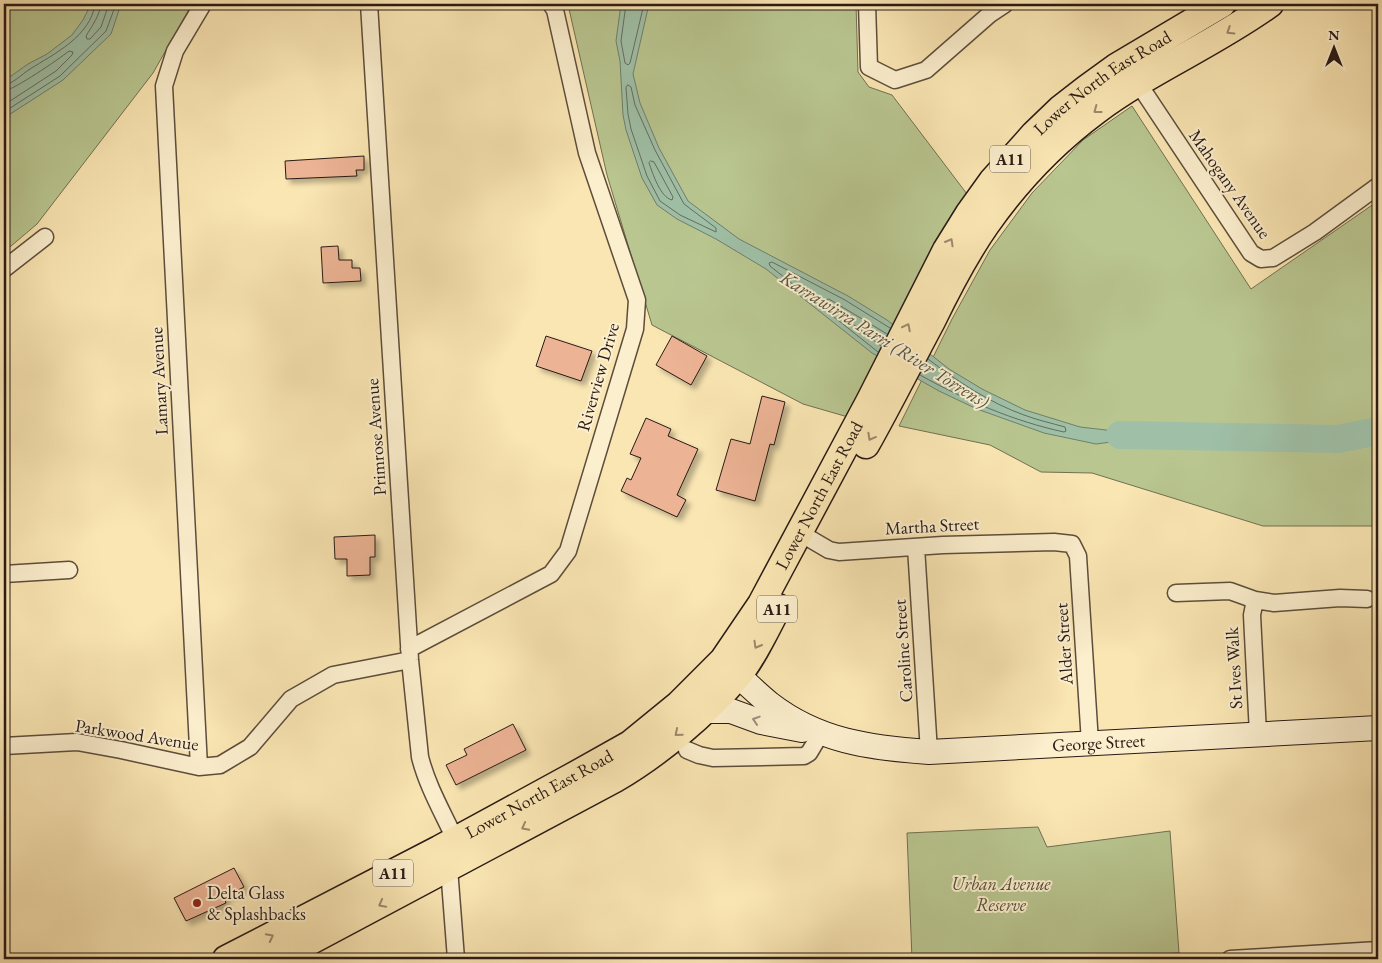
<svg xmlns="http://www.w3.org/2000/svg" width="1382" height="963" font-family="'EB Garamond',serif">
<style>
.green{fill:#b9c690;stroke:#717052}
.water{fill:#9fc0a7;stroke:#707e6d}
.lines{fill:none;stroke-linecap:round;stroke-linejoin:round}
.shore{stroke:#646d5e;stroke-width:1}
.river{stroke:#9fc0a7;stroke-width:28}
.building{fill:#ecb394;stroke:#291a15;filter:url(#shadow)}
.street-casing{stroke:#5d4d3c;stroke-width:19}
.secondary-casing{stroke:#291a15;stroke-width:26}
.primary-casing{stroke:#291a15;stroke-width:29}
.street{stroke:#fcefce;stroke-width:16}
.secondary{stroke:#fcefce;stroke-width:24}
.primary{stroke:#fae6b3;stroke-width:26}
.oneway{stroke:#9c8a6c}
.oneway2{stroke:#9d8f7b}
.poi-dot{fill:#8f2418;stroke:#fcefce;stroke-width:2}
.labels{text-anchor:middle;stroke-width:4;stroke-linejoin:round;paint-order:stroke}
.shield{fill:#fcefce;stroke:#685a4c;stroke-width:1}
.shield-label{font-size:16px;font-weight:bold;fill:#291a15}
.street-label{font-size:18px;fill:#291a15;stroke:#fcefce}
.park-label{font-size:18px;font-style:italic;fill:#544e3a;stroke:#fcefce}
.poi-label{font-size:18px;fill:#291a15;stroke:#fcefce;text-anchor:start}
.water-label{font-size:19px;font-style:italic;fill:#525448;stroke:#fcefce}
</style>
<defs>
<filter id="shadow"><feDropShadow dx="4.5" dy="4.5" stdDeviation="2.5" flood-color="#0004"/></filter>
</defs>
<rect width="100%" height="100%" fill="#fae6b3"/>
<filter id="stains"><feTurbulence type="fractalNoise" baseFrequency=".004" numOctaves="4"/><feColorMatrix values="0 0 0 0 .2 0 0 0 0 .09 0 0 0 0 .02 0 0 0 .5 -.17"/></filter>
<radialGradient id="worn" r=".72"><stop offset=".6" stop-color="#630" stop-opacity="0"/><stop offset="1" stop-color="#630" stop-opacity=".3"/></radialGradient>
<path class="green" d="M4 4H192L153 73 37 224 4 252Z
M566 4H856L858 72 869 87 892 95 967 194 848 417 803 404 652 325 607 175 569 9Z
M1132 106 1251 289 1378 201V526H1263L1092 473 1041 472 990 445 899 426 952 319 990 250 1032 193 1083 140Z
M1038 827 1047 847 1170 831 1179 953 1023 959H912L907 833Z"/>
<path class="water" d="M91 4H121L111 34 63 80 4 118V81L28 64 47 54 72 35 83 20Z
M621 4H649L633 74 640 103 659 148 688 201 739 239 848 296 887 320 949 369 982 389 1025 410 1080 427 1158 436 1096 444 1044 433 977 409 939 391 872 353 766 269 716 239 677 219 657 205 642 178 626 130 623 115 620 61 616 41Z"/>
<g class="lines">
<path class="shore" d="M101 4C100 15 92 26 86 36L87 39H90L101 27 109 4
M626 4 621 41 625 63 628 65 630 63 644 4
M4 85C13 84 22 74 30 69 54 54 91 36 95 4
M628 85 631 87 635 105 655 150 684 204 716 228V232L680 215 660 201 647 176 631 129 628 114 626 88Z
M4 91C14 90 59 59 69 51L73 52 72 55 56 71 4 105
M4 112 60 76 106 31 116 4
M651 161 654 162 673 197 672 200C660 197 653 174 649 163Z
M881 346 826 303 825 300 829 299 887 334
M878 352 770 266 769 263 772 262 845 300 890 328
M920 375C965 400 1013 421 1064 432L1066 431 1065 427C1051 423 1037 420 1024 415 990 403 957 381 928 359"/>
<path class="river" d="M1120 435 1338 439 1378 431"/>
</g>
<path class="building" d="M364 156V170H356L357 176 286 179 285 161Z
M338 246 339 260H352V268H360L361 281 323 283 321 247Z
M546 336 592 351 581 381 536 366Z
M672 336 707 356 691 385 656 365Z
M762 396 785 402 774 445 770 444 755 501 716 490 731 439 750 444Z
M646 418 671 429 668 436 698 449 677 495 686 500 677 517 621 491 627 478 631 480 641 458 630 454Z
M375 535V557H370V575L347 576V559H335L334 537Z
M513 724 526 750 456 785 446 765 467 755 464 749Z
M234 868 244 887 224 897 226 903 186 921 174 898Z"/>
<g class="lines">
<g class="street-casing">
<path id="street" d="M369 4 410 660 420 757C428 789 446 818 459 848
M867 4 869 67 895 80 926 70 990 14 1005 4
M1134 77 1251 253 1261 259 1273 258 1315 232 1378 186
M4 269 45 237
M800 533 829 550 839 552 943 545 1054 542 1072 544 1078 556 1090 743
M916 547 929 752
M4 574 69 570
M1176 593 1230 591 1255 600 1274 603 1340 598 1367 599
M1255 600 1252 615 1258 734
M409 649 551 574 568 551 635 329 637 300 587 153 555 10 551 4
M4 746 77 742 121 750 199 767 220 765 250 747 291 699 333 675 410 660
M687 750 699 755 713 758 804 756 809 753 821 733
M199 767 164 86 175 51 203 4
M445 860 449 868 456 959
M1230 959 1378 950"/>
</g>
<g class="secondary-casing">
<g id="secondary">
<path id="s1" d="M724 662C739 676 754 691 770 704 818 741 870 748 929 752L1378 728"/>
<path d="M702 711H731L761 722 802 730"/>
</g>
</g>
<g class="primary-casing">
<g id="primary">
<path d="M866 445C889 404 910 362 932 321 948 288 965 255 986 225 1016 182 1053 143 1096 111 1151 70 1215 44 1270 4"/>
<path id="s2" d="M226 959 439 849 573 776 630 744 679 704 723 660 761 604 870 400 946 250 969 213 992 181 1034 134 1060 109 1087 88 1116 67 1222 4"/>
<path d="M277 959 615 779C658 754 706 714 738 676 753 658 767 628 778 607"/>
</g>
</g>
<use href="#street" class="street"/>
<use href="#secondary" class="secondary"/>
<use href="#primary" class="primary"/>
</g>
<defs><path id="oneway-chevron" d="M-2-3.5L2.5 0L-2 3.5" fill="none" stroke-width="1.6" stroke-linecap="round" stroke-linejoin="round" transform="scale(1.25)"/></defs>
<g class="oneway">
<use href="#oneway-chevron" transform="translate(1230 31) rotate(148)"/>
<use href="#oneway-chevron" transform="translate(1097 110) rotate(143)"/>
<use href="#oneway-chevron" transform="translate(950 242) rotate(-60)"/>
<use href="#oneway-chevron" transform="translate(907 327) rotate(-63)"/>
<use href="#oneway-chevron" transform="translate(871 437) rotate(119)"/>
<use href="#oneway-chevron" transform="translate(757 645) rotate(120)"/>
<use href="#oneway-chevron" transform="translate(678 733) rotate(140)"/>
<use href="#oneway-chevron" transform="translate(525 827) rotate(152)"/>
<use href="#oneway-chevron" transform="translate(382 904) rotate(152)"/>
<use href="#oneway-chevron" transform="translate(270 937) rotate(-27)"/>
</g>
<use class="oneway2" href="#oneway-chevron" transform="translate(756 720) rotate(-162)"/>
<circle class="poi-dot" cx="197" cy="903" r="5"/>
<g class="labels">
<g class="shield">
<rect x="990" y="145.5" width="40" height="27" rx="4"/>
<rect x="757" y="595.5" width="40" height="27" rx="4"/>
<rect x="373" y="859.5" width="40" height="27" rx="4"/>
</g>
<g class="shield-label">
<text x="1010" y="165">A11</text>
<text x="777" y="615">A11</text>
<text x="393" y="879">A11</text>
</g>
<g class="street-label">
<text dy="6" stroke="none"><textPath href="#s2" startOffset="1282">Lower North East Road</textPath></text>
<text transform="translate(1230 184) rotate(55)" y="6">Mahogany Avenue</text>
<text transform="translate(598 377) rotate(-74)" y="6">Riverview Drive</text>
<text transform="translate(159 381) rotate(-93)" y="6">Lamary Avenue</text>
<text transform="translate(376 437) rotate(-94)" y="6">Primrose Avenue</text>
<text dy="6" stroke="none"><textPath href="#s2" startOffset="774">Lower North East Road</textPath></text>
<text transform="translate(932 526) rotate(-3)" y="6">Martha Street</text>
<text transform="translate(1064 644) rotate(-94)" y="6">Alder Street</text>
<text transform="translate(903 651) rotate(-94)" y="6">Caroline Street</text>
<text transform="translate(1234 668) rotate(-93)" y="6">St Ives Walk</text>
<text transform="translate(137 735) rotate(9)" y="6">Parkwood Avenue</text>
<text dy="6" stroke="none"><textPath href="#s1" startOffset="401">George Street</textPath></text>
<text dy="6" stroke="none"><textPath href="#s2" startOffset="354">Lower North East Road</textPath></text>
</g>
<g class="park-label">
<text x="1001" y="890">Urban Avenue<tspan x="1001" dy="21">Reserve</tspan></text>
</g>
<g class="poi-label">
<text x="207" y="899">Delta Glass<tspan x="207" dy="21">&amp; Splashbacks</tspan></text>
</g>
<g class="water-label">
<text transform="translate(885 339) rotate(32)" y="7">Karrawirra Parri (River Torrens)</text>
</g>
</g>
<rect width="1382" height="963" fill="none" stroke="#fae6b3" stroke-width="20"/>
<rect x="5" y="5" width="1372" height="953" fill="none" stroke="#291a15" stroke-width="2.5"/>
<rect x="10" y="10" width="1362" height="943" fill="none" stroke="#291a15"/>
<g transform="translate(1334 48)" stroke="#fcefce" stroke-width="4" paint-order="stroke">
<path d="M0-4L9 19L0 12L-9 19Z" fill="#291a15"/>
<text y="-8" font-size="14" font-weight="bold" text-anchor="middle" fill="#291a15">N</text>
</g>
<rect width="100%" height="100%" filter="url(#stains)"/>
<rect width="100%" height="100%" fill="url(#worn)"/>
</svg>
